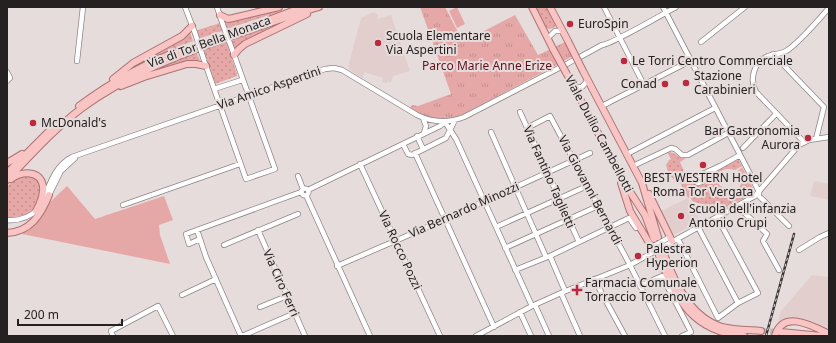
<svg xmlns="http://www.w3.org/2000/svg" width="836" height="343" font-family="'Noto Sans',sans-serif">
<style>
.built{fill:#e1cecd}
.grass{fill:url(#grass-dots)}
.park{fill:url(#park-tufts)}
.pitch{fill:#e5a8a7}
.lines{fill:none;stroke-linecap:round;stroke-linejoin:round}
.major-tunnel{stroke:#c0b7b7;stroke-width:6;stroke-dasharray:6 3;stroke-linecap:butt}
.minor-casing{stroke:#8f8585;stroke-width:6}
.major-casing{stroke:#ac7272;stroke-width:8}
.minor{stroke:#fff;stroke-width:4.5}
.major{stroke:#f9c4c4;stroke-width:6}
.rail-casing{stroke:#393535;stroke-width:2.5}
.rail{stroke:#e7dcdc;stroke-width:1;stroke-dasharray:3;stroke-linecap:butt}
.minor-bridge-casing{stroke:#8f8585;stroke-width:6;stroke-linecap:butt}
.major-bridge-casing{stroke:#ac7272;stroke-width:8;stroke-linecap:butt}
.minor-bridge{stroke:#fff;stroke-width:4.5}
.major-bridge{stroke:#f9c4c4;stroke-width:6}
.poi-dot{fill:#ba293c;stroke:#e7dcdc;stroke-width:1.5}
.labels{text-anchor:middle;stroke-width:4;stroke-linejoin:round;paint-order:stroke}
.poi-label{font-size:12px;fill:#252121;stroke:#e7dcdc;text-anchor:start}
.street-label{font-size:12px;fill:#252121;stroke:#e7dcdc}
.park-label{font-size:12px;fill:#60101b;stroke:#e7dcdc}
</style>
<defs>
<pattern id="grass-dots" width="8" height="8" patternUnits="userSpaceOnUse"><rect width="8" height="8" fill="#e5a8a7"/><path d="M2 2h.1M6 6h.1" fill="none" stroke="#c4908f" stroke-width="1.8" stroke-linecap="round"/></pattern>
<pattern id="park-tufts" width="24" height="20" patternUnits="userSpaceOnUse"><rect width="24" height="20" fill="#e5a8a7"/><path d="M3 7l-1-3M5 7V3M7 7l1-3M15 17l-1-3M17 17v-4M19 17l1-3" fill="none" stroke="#c4908f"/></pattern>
</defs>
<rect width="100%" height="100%" fill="#e7dcdc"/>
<path class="built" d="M374 12 378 15 377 19 391 15 410 71 393 76 391 83 388 81 387 83 382 82 383 78 364 72 363 78 351 71 348 67 361 18Z
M814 181 829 184V200L810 196Z
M688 198 700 221 674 235 661 211Z
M812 275 829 277V329H820L805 322 776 328 781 311Z"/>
<path class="grass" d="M534 7H548L556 23 554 28 549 29 545 27Z
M279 10 278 12 227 29 224 20Z
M283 21 282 24 240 44 235 49 231 39Z
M220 23 222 31 198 39 195 31Z
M190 32 193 41 160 55 130 69 142 59 185 37Z
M226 41 237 74V76L215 84 202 50Z
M196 52 200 60 191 61 135 77Z
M667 152C675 151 678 159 686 158L680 162 687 179 689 182 691 181 694 183 700 184 701 185 710 180 715 172 738 159 742 166 735 170C720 165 709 178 723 188L718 194 724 198H731V190L739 187C744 182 743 176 738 171L742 167 754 190 752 194 721 210 692 201 690 197 688 198 680 182C672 180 668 174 666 165L669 160 671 159Z
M20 176C24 176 29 175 33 177 47 184 39 205 29 213 22 217 14 217 7 217V186Z"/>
<path class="park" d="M420 7H445L463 42 515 15 538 55 565 42 573 56 463 115C458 117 450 120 444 120 433 121 420 114 410 108L412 105 418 106 451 94Z"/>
<path class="pitch" d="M457 7 465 24 457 28 449 11Z
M451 21 462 43 451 49 440 27Z
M67 186 95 219 164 196 173 220 159 225 160 235 170 264 22 234 36 224 48 204Z"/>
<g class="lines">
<path class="major-tunnel" d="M761 331 781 332"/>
<g class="minor-casing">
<path id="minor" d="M185 7 195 33
M217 7 223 25
M604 7 644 85
M663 7 749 172 759 192V196L789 226
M548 38 555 31H563
M701 42 745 7
M773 54 824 107 816 139
M580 57 602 45C610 45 665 13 676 7
M77 61 83 7
M205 63 246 179 275 169 232 49
M565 65 574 60
M7 72 10 78 7 81
M574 88 582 87 588 80
M214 89 242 80
M602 106 690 61
M520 112 579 242
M423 118 426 126 424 133
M527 128 550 116 630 265 665 336
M491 132 546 257
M417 136 423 149
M804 142 756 92C749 79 754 62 768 56 774 54 781 54 786 51 798 44 819 19 829 8
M403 144 408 154 412 155 446 138 455 120
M743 148 776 114
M415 153 494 327
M627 154 715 108
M360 164 440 336
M633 166 671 148 675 149 682 155H688L728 133
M720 166 694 178V181L698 183 704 181 715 169 740 155
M298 176 303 189
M301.5 192a3.5 3.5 0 1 1 7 0a3.5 3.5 0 1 1-7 0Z
M308 190 440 126 445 122 456 139 532 306
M306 195 370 336
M48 197 61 171 75 158
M44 198C50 183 56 165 72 157L325 69 334 68 342 70 417 115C433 123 448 123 464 117L559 68
M123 205 240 164
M737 206 767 234 763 241 779 270
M7 220C19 221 29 218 38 209
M496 227 587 186
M698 227 738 303
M197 230 206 257 241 336
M258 230 305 336
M200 239 189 244 186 234 301 192
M678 239 718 318 738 303 758 293 717 217
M224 245 298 214
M652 247 670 237
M505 248 598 206
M799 250 820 237 829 233
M550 256 565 291
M337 266 446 219 590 153
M515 270 550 256 629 218 636 228
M594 279 625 336
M640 286 662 276 691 332 682 336
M561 293 580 336
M182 295 216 279
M535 305 549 336
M260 307 287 296
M520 312 531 336
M113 336 111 331 158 306 173 336
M242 336 295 313
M476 336 532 306 561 293 630 265 755 196 799 145 809 140 829 137"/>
</g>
<g class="major-casing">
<path id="major" d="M532 7 553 49
M550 7 568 41
M220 15 228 19 233 18 279 7
M271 19 303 7
M234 55 239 49 245 44 307 14
M583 71 642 183 658 237
M569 78 625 184 645 215 654 239
M113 79 133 63 182 36 192 26
M121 86 144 77 187 64H196L206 66
M79 106C111 82 146 63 183 49
M7 163 22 154
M7 173 52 128
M11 179C22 171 40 170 43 186 44 195 40 204 36 211
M7 180C31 155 54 129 82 108 127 75 177 56 229 37 259 27 289 16 319 7
M621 183 630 211 654 251
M649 194 672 241
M7 233C30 232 41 215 49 195
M664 254C675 283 690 317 722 327 734 330 748 330 761 331
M659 256C676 300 693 332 744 336
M781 332 822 336
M775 336C783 309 813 326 829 334"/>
</g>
<use href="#minor" class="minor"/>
<use href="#major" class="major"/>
<g class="rail-casing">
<path id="rail" d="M766 336 794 234"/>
</g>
<use href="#rail" class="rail"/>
<g class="minor-bridge-casing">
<path id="minor-bridge" d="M223 25 232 49
M195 33 204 60"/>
</g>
<g class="major-bridge-casing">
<path id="major-bridge" d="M568 41 583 71
M553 49 569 78"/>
</g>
<use href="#minor-bridge" class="minor-bridge"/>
<use href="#major-bridge" class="major-bridge"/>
</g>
<g class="poi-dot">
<circle cx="570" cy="24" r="4"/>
<circle cx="378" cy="43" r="4"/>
<circle cx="624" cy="61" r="4"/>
<circle cx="686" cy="83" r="4"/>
<circle cx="665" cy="84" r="4"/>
<circle cx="33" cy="123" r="4"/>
<circle cx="808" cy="138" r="4"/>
<circle cx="703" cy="165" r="4"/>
<circle cx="681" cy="216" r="4"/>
<circle cx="638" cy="256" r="4"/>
<path d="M575 284h4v4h4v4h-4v4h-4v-4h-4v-4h4z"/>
</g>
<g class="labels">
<g class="poi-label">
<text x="578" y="28">EuroSpin</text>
<text x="386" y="40">Scuola Elementare<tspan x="386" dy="14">Via Aspertini</tspan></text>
<text x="632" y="65">Le Torri Centro Commerciale</text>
<text x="694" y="80">Stazione<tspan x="694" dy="14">Carabinieri</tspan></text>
<text x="657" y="88" text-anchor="end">Conad</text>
<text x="41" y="127">McDonald's</text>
<text x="800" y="135" text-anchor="end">Bar Gastronomia<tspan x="800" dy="14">Aurora</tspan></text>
<text x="703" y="182" text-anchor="middle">BEST WESTERN Hotel<tspan x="703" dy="14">Roma Tor Vergata</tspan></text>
<text x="689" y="213">Scuola dell'infanzia<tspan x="689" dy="14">Antonio Crupi</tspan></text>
<text x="646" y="253">Palestra<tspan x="646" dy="14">Hyperion</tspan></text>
<text x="585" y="287">Farmacia Comunale<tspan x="585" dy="14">Torraccio Torrenova</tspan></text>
</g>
<g class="street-label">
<text transform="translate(209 42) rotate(-20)" y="4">Via di Tor Bella Monaca</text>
<text transform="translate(269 88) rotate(-19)" y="4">Via Amico Aspertini</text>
<text transform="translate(599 134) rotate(62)" y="4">Viale Duilio Cambellotti</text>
<text transform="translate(549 177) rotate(66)" y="4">Via Fantino Taglietti</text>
<text transform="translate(590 190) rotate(62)" y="4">Via Giovanni Bernardi</text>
<text transform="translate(464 210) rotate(-24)" y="4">Via Bernardo Minozzi</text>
<text transform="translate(400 250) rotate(65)" y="4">Via Rocco Pozzi</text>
<text transform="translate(281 283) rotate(66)" y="4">Via Ciro Ferri</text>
</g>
<g class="park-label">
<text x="487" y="70">Parco Marie Anne Erize</text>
</g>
</g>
<rect width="836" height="343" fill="none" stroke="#252121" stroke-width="16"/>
<path d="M18 319v6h104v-6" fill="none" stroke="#252121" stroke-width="2"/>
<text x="24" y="319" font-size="12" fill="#252121" stroke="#e7dcdc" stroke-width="3" paint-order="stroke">200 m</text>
</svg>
